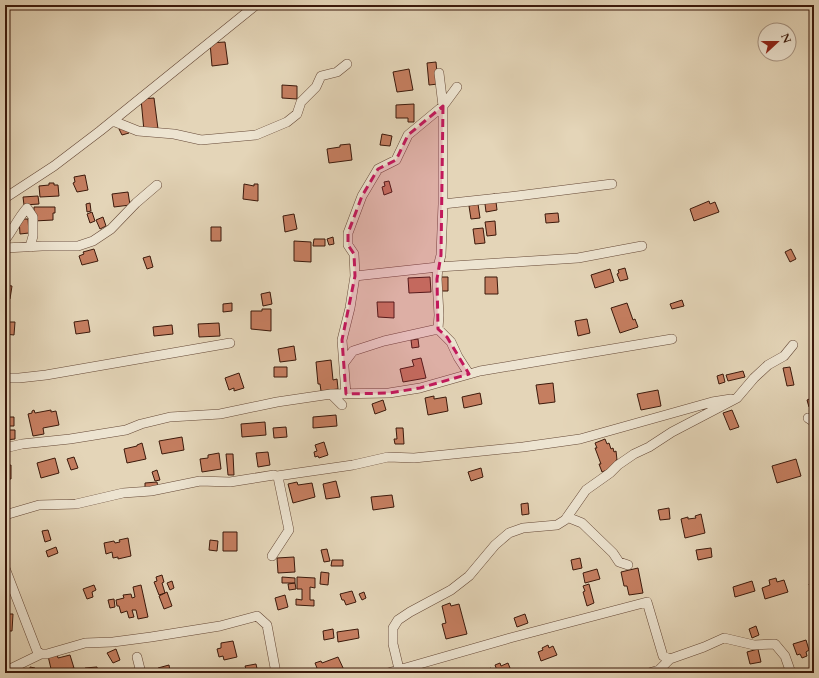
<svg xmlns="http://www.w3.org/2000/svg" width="819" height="678" font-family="Cardo,serif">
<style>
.building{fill:#c57e60;stroke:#3b190b}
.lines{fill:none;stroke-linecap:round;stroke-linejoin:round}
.minor-casing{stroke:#654836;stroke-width:10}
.minor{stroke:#ede4d1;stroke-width:9}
.marked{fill:#c2185b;fill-opacity:0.2;stroke:#c2185b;stroke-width:3;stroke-dasharray:8 5;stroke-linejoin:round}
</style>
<rect width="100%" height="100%" fill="#e4d5b8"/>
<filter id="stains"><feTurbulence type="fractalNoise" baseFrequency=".005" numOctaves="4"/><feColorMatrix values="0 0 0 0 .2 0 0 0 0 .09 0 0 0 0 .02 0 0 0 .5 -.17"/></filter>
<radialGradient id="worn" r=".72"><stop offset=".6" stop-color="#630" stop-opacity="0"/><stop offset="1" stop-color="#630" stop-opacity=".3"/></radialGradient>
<path class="building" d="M225 42 228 64 212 66 210 43Z
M436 62 438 84 429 85 427 63Z
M409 69 413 90 397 92 393 72Z
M282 85 297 86V99L282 98Z
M154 98 158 129 144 131 141 99Z
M414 104V122H408V118H396V105Z
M126 126 129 133 122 135 119 129Z
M382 134 392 136 390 146 380 145Z
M350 144 352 160 329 163 327 149 340 147V145Z
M85 175 88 190 77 192 73 183 75 182 74 177Z
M389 181 392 192 384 195 382 187 385 186 384 182Z
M49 183H54V185H58L59 196 40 197 39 186 49 185Z
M244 184 254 186V184H258V201L243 199Z
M128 192 130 205 114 207 112 194Z
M495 194 497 210 486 212 484 196Z
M38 196 39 204 24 205 23 197Z
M709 201 710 204 715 202 719 212 694 221 690 209Z
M90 203 91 211 87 212 86 204Z
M478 204 480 218 471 219 469 206Z
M34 207H55V213H53V220L34 221Z
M92 212 95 221 90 223 87 214Z
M558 213 559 222 546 223 545 214Z
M294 214 297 229 285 232 283 216Z
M103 217 106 226 100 229 96 220Z
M19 219H28L29 233 20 234Z
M495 221 496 235 487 236 485 222Z
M211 227H221V241H211Z
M483 228 485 243 475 244 473 229Z
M333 237 334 244 329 245 327 239Z
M314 239H325V246H313Z
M294 241 311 242V262L294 261Z
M94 249 98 261 82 265 79 256 84 254 83 252Z
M791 249 796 259 790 262 785 252Z
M150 256 153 267 147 269 143 258Z
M625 268 628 279 620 281 617 274 619 273 618 270Z
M610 269 614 282 595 288 591 275Z
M430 277 431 292 409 293 408 278Z
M441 277H448V291H441Z
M485 277H497L498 294H485Z
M5 285 12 286 10 299H5Z
M270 292 272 304 263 306 261 294Z
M682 300 684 306 672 309 670 304Z
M377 302H394V318L378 317Z
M232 303V311L223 312V304Z
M627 303 633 320 635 319 638 327 620 333 611 308Z
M262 309H271V331L251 329V311H262Z
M587 319 590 333 578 336 575 321Z
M88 320 90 332 76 334 74 322Z
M5 322H15L14 335 5 334Z
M219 323 220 336 199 337 198 324Z
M172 325 173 334 154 336 153 327Z
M418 339 419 347 412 348 411 340Z
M294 346 296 360 280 362 278 349Z
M421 358 426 378 403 382 400 369 414 366 412 360Z
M331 360 333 380 337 379 338 389 321 391 320 384H318L316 362Z
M274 367H287V377H274Z
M790 367 794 385 787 386 783 368Z
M743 371 745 377 728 381 726 375Z
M239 373 244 388 234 391V388L229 390 225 378Z
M723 374 725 382 719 384 717 376Z
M553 383 555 402 539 404 536 385Z
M658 390 661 406 641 410 637 394Z
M480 393 482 404 464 408 462 397Z
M434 396V399L446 397 448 411 428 415 425 398Z
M5 397H8L9 417H14V426H9V430H15V439L5 440Z
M814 397V406L809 407 807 400Z
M383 400 386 410 375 414 372 404Z
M34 410 35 413 51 410V412L56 411 59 425 43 428 44 434 33 436 28 414 32 413V411Z
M732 410 739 427 730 430 723 413Z
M336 415 337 426 313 428V417Z
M265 422 266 435 242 437 241 424Z
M286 427 287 437 274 438 273 428Z
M396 428H403L404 444H395L394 439H397Z
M182 437 184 450 162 454 159 441Z
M605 439 607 444 609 443 611 449 613 448 614 452 616 451 617 460H616L617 466 602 472 599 464H601L595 448H597L595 443Z
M324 442 328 455 319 458 318 456 315 457 314 452 317 451 315 445Z
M142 443 146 459 127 463 124 449 137 446V445Z
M268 452 270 465 258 467 256 453Z
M219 453 221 469 202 472 200 459 208 458V455Z
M226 454H233L234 475H228Z
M74 457 78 468 71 470 67 459Z
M55 458 59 473 41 478 37 463Z
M796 459 801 476 777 483 772 466Z
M11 465V479H5V466Z
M481 468 483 477 471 481 468 472Z
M157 470 160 480 155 481 152 472Z
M336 481 340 497 326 499 323 484Z
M157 482 158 488 145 489V483Z
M297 482 298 485 312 483 315 497 293 503 288 484Z
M392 495 394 507 373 510 371 497Z
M528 503 529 514 522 515 521 504Z
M669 508 670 519 660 520 658 510Z
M701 514 705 533 685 538 681 519 688 517V519L696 518 695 516Z
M48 530 51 540 45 542 42 531Z
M223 532H237V551H223Z
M128 538 131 556 118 559V557L113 558 112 552 106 554 104 543 114 541 115 543 120 542 119 540Z
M210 540 218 541 217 551 209 550Z
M56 547 58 553 48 557 46 551Z
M711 548 712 557 698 560 696 550Z
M327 549 330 561 324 562 321 550Z
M294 557 295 572 278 573 277 558Z
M580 558 582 568 573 570 571 560Z
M332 560H343V566H331Z
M638 568 643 593 629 595 627 586H624L621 572Z
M597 569 600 579 585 583 583 573Z
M321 572 329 573 328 585 320 584Z
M162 575 164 582 162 583 165 593 159 595 154 582 157 581 156 577Z
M282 577 295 578V583H282Z
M297 577 315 578V588L310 587V600H314V606L296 605V599L302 600V589H297Z
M776 578 777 582 784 580 788 592 765 599 762 588 770 585 769 580Z
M172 581 174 588 170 590 167 583Z
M752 581 755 591 735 597 733 587Z
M814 582V597L809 584Z
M295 583 296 589 289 590 288 584Z
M589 584 594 603 587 606 583 592 585 591 583 586Z
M94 585 96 590 92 592 93 597 87 599 83 589Z
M141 585 148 617 138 619 136 610H132L134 617 129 618 127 611 121 613 119 606H117L116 600 124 598 123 595 131 594 132 598 135 597 133 587Z
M352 591 356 602 346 605 344 600H342L340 594Z
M167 592 172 606 164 609 159 596Z
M364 592 366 598 362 600 359 594Z
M285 595 288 607 278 610 275 598Z
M114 599 115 607 110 608 108 600Z
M450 603 451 606 459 604 467 634 446 639 442 624 446 623 442 606Z
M5 614H13L12 631H5Z
M525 614 528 623 517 627 514 618Z
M756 626 759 635 752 638 749 629Z
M333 629 334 638 324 640 323 631Z
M358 629 359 638 338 642 337 632Z
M806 640 809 650 806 652 807 656 802 658 800 654 797 655 793 644Z
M233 641 237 657 224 660 223 656 219 657 217 649 221 648V643Z
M548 645 549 648 553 646 557 655 541 661 538 652 543 650 542 648Z
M116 649 120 660 113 663 107 653Z
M758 649 761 662 750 664 747 652Z
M57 654 58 658 70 655 74 668 52 673 48 656Z
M338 657 344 670 337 673H315L313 670 317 668 315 663 321 661 322 663Z
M500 663 501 666 508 663 512 673H498L495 665Z
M256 664 258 673H233L246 669 245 666Z
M169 665 170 671 159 673 158 668Z
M30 667 35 668V671L41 672V673H26V670H30Z
M97 667 98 673H86L85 668Z
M491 668 493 673H486L485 670Z"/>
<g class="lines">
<g class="minor-casing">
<path id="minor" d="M113 121 138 131 174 134 201 140 256 135 287 122 297 114 301 102 316 87 321 76 337 72 347 64
M5 198 54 166 100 131 256 5
M443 204 517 196 612 184
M5 240C13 230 18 218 27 208L33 217V236L30 247
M5 248 42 246H78L93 241 111 229 136 203 157 185
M355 276 354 254 348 245V233L362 196 378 169 396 160 408 135 443 106 457 87
M438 329 451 342 458 357 469 374
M344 363 353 351 384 341 438 329 439 315 437 279 438 267 441 255 443 204V106L439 73
M5 378H19L46 375 230 343
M331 394 389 393 420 388 480 371 672 339
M346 394 342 340 350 308 355 276 438 267 578 258 642 246
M808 418 814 422
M5 448 22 444 70 439 126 430 141 424 170 417 220 414 277 402 331 394 342 405
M277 476 353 465 388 457 414 458 523 447 580 439 712 402 731 399
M5 515 39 505 76 504 123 493 151 491 200 481 230 482 274 475 278 477 289 530 272 556
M567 517 582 523 613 553 619 562 628 565
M5 568 37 651 41 654H47L85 643 113 642 151 637 220 626 257 616 267 625 276 673
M137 657 141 673
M5 669H10L41 654
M388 673 510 638 647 602 663 656 670 659
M402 673 399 669 393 644V628L398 620 410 612 451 590 469 576 495 545 509 533 523 528 557 525 565 520 586 490 610 473 618 465 634 454 649 447 672 432 737 398 754 378 768 365 784 356 793 345
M649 673 659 670 670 659 704 647 724 638 754 645 775 644 785 656 791 673"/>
</g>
<use href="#minor" class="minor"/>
</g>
<path class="marked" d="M443 106 441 255 437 279 438 329 447 337 469 374 420 388 389 393 346 394 342 340 355 276 354 254 348 245V233L362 196 378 169 396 160 408 135Z"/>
<rect width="819" height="678" fill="none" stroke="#e4d5b8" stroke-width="20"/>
<rect x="6" y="6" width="807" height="666" fill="none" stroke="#3b190b" stroke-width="2"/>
<rect x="10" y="10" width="799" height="658" fill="none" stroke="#3b190b"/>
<g transform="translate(777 42) rotate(68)"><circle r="19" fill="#ede4d1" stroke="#a69382"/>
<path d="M0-3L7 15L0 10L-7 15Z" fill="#8f2418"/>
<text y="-6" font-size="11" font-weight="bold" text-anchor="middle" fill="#3b190b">N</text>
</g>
<rect width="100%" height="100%" filter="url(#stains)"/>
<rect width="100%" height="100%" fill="url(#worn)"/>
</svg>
